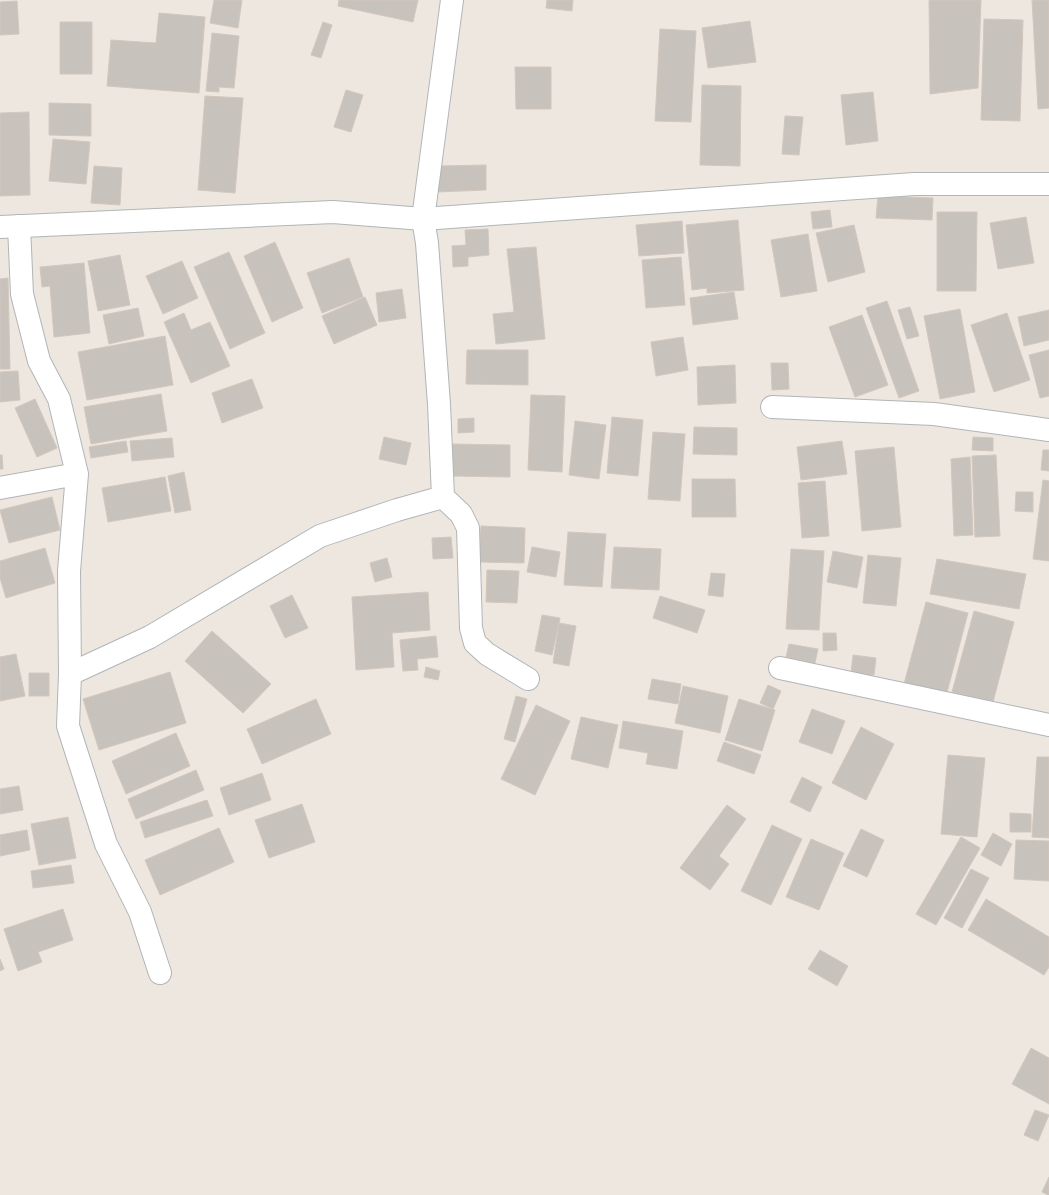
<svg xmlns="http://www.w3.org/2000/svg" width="1049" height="1195" font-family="Inter,sans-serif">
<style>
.building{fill:#c8c2bc;stroke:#d2c7bd}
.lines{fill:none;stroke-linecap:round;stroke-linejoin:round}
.street-casing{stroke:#b1b5b9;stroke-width:24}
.secondary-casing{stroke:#afb6b9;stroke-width:24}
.street{stroke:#fff;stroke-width:22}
.secondary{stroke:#fff;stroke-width:22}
</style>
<rect width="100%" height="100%" fill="#ede7df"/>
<path class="building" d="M214 0H242L238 28 210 23Z
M339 0H418L413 22 338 6Z
M547 0H573L572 11 546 8Z
M929 0H981L978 88 930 94Z
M1032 0H1049V108L1038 109Z
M17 1 19 34 0 35V2Z
M159 13 205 17 199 93 107 86 111 40 156 43Z
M984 19 1023 20 1020 121 981 120Z
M750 21 756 62 708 68 702 28Z
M60 22H92V74H60Z
M323 22 332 25 321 58 311 55Z
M660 29 696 31 691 122 655 121Z
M212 33 239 36 234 88 219 87V92L206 91Z
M515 67H551V109H516Z
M702 85 741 86 740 166 700 165Z
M346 90 363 95 351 132 334 127Z
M873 92 878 141 846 145 841 95Z
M205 96 243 98 235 193 198 190Z
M49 103 91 104V136L49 135Z
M29 112 30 195 0 196V113Z
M785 116 803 117 799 155 782 154Z
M53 139 90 142 86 184 49 181Z
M486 165V190L437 192V166Z
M94 166 122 168 120 205 91 203Z
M878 196 933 198 932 220 876 218Z
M830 210 832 227 813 229 811 212Z
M937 212H977L976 291H937Z
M1026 217 1034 263 998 269 990 223Z
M738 220 744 290 707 293V288L692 290 686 225Z
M682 221 684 253 639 256 636 225Z
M854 225 865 272 828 282 816 233Z
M488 229 489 255 468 257V266L453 267 452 246 466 245 465 230Z
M808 234 817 291 781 297 771 240Z
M275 242 303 308 272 322 244 256Z
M536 247 545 339 496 344 493 314 514 312 507 249Z
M229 252 265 333 230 349 194 267Z
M120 255 130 305 98 311 88 261Z
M681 257 685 305 646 308 642 260Z
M349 258 363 297 322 313 307 273Z
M182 261 198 298 163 314 146 276Z
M84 263 90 333 54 337 50 286 42 287 40 267Z
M8 278 10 369H0V279Z
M402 289 406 318 379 322 376 293Z
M734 292 738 319 693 325 690 298Z
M365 297 377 325 334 344 322 316Z
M887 301 919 391 899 398 866 308Z
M910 307 919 336 907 339 898 310Z
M138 308 144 336 109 344 103 315Z
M960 309 975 392 940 399 924 316Z
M1049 310V340L1024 346 1018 317Z
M184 313 191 330 210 322 230 366 191 383 164 322Z
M1007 313 1030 380 994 392 971 325Z
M862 315 888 385 855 397 829 327Z
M165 336 173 385 87 400 78 352Z
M683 337 688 370 656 376 651 342Z
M467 350H528V385L466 384Z
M1049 350V396L1040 398 1029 355Z
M771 363H788L789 389 772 390Z
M735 365 736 403 698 405 697 367Z
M18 371 20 400 0 402V372Z
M252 379 263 408 222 423 212 393Z
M161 394 167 431 91 444 84 407Z
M531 395 565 396 562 472 528 470Z
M35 399 57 448 37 457 15 408Z
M612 417 643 420 638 476 607 473Z
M474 418V432L458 433V419Z
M575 421 606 425 599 479 569 475Z
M694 427 737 428V455L693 454Z
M653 432 685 434 680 501 648 499Z
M384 437 411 443 406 465 379 459Z
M973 437 993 438V451L972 450Z
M172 438 174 457 132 461 130 441Z
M126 441 128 452 91 458 89 447Z
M842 441 847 474 801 480 797 447Z
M451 444 510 445V477L451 476Z
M894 447 901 527 862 531 855 451Z
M1043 450H1049V471L1041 470Z
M0 455H2L3 469H0Z
M996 455 1000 536 975 537 972 456Z
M970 457 973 535 954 536 951 459Z
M184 472 191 510 175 513 168 476Z
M165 477 171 511 108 522 102 488Z
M692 479H735L736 517H692Z
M1043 480 1049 481V561L1033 559Z
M825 481 829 536 802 538 798 483Z
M1016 492H1033V512L1015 511Z
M52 497 60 530 9 543 0 510Z
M481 526 525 528 524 563 479 562Z
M568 532 606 534 602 587 564 585Z
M451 537 453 558 433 559 432 538Z
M532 547 560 552 556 577 527 572Z
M614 547 661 549 659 590 611 588Z
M45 548 55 583 6 598 0 578V561Z
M791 549 824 551 819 630 786 629Z
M833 551 863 557 857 588 827 582Z
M868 555 901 558 896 606 863 603Z
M387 558 392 577 375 582 370 563Z
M937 559 1026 574 1019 609 930 594Z
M487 570 519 571 517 603 486 602Z
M711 573 725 574 723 597 708 595Z
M428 592 430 630 392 633 394 667 356 670 352 597Z
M292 595 308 628 285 638 270 606Z
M660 596 705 610 697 633 653 618Z
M926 602 968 613 946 696 904 684Z
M974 611 1014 622 993 702 952 692Z
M542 615 560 618 552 655 535 651Z
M559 623 576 626 569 666 553 663Z
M212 631 271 684 243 713 185 661Z
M823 633H836L837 650 823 651Z
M436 636 438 657 417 659 418 670 403 671 400 640Z
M789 644 818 649 815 663 786 657Z
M16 654 25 696 0 701V657Z
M853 655 876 658 874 675 851 673Z
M426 667 440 671 438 680 424 677Z
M170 672 186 723 99 750 83 699Z
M29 673H49V696H29Z
M652 679 681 684 678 704 648 699Z
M768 685 781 691 773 709 760 703Z
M683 686 728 696 720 733 675 723Z
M516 696 527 699 515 742 504 739Z
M316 699 331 734 262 764 247 729Z
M739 699 775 710 762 751 725 740Z
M536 705 570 721 535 795 501 779Z
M812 709 845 721 832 754 799 742Z
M581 717 618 725 608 768 571 759Z
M623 721 683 731 677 769 646 764 648 753 619 748Z
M861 727 894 744 866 800 832 783Z
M176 733 190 766 126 794 112 761Z
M724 742 761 755 754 774 717 761Z
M948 755 985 758 977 837 941 834Z
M1037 757H1049V838L1032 837Z
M196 770 204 790 136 819 128 799Z
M262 773 271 800 229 815 220 788Z
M802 777 822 787 810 812 790 802Z
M19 786 23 810 0 814V789Z
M207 800 213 816 145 838 140 822Z
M302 804 315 842 269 858 255 820Z
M727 805 746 819 719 856 729 864 710 890 680 868Z
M1010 813 1031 814V832H1010Z
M68 817 76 858 39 865 31 824Z
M772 825 802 839 771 905 741 891Z
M219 828 234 862 160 895 145 860Z
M861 829 884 840 867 877 843 866Z
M27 830 30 850 0 856V835Z
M993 833 1012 844 1001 866 981 855Z
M961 837 980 848 936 925 916 914Z
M811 839 844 853 819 910 786 897Z
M1016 840 1049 841V881L1014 879Z
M71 865 74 883 33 888 31 871Z
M971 869 989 878 962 928 944 918Z
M986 899 1049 937V967L1044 975 968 930Z
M63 909 73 940 38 952 42 962 18 971 4 929Z
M820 950 848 966 837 986 808 969Z
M0 959 4 969 0 971Z
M1031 1048 1049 1058V1104L1012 1084Z
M1035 1110 1049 1115 1038 1141 1024 1135Z
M1049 1177V1195H1048L1042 1192Z"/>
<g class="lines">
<g class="street-casing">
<path id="street" d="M452 0 423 219 427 243 439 404 443 497 461 514 468 528 471 628 475 643 487 654 528 679
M19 226 22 294 39 361 59 399 77 474 69 571 70 674 150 637 320 536 397 510 443 497
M772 407 934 414 1049 430
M0 488 77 474
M780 668 1049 725
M70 674 68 726 106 844 140 912 160 973"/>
</g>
<g class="secondary-casing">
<path id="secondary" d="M0 227 333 212 423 219 914 184H1049"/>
</g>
<use href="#street" class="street"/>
<use href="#secondary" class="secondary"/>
</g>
</svg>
